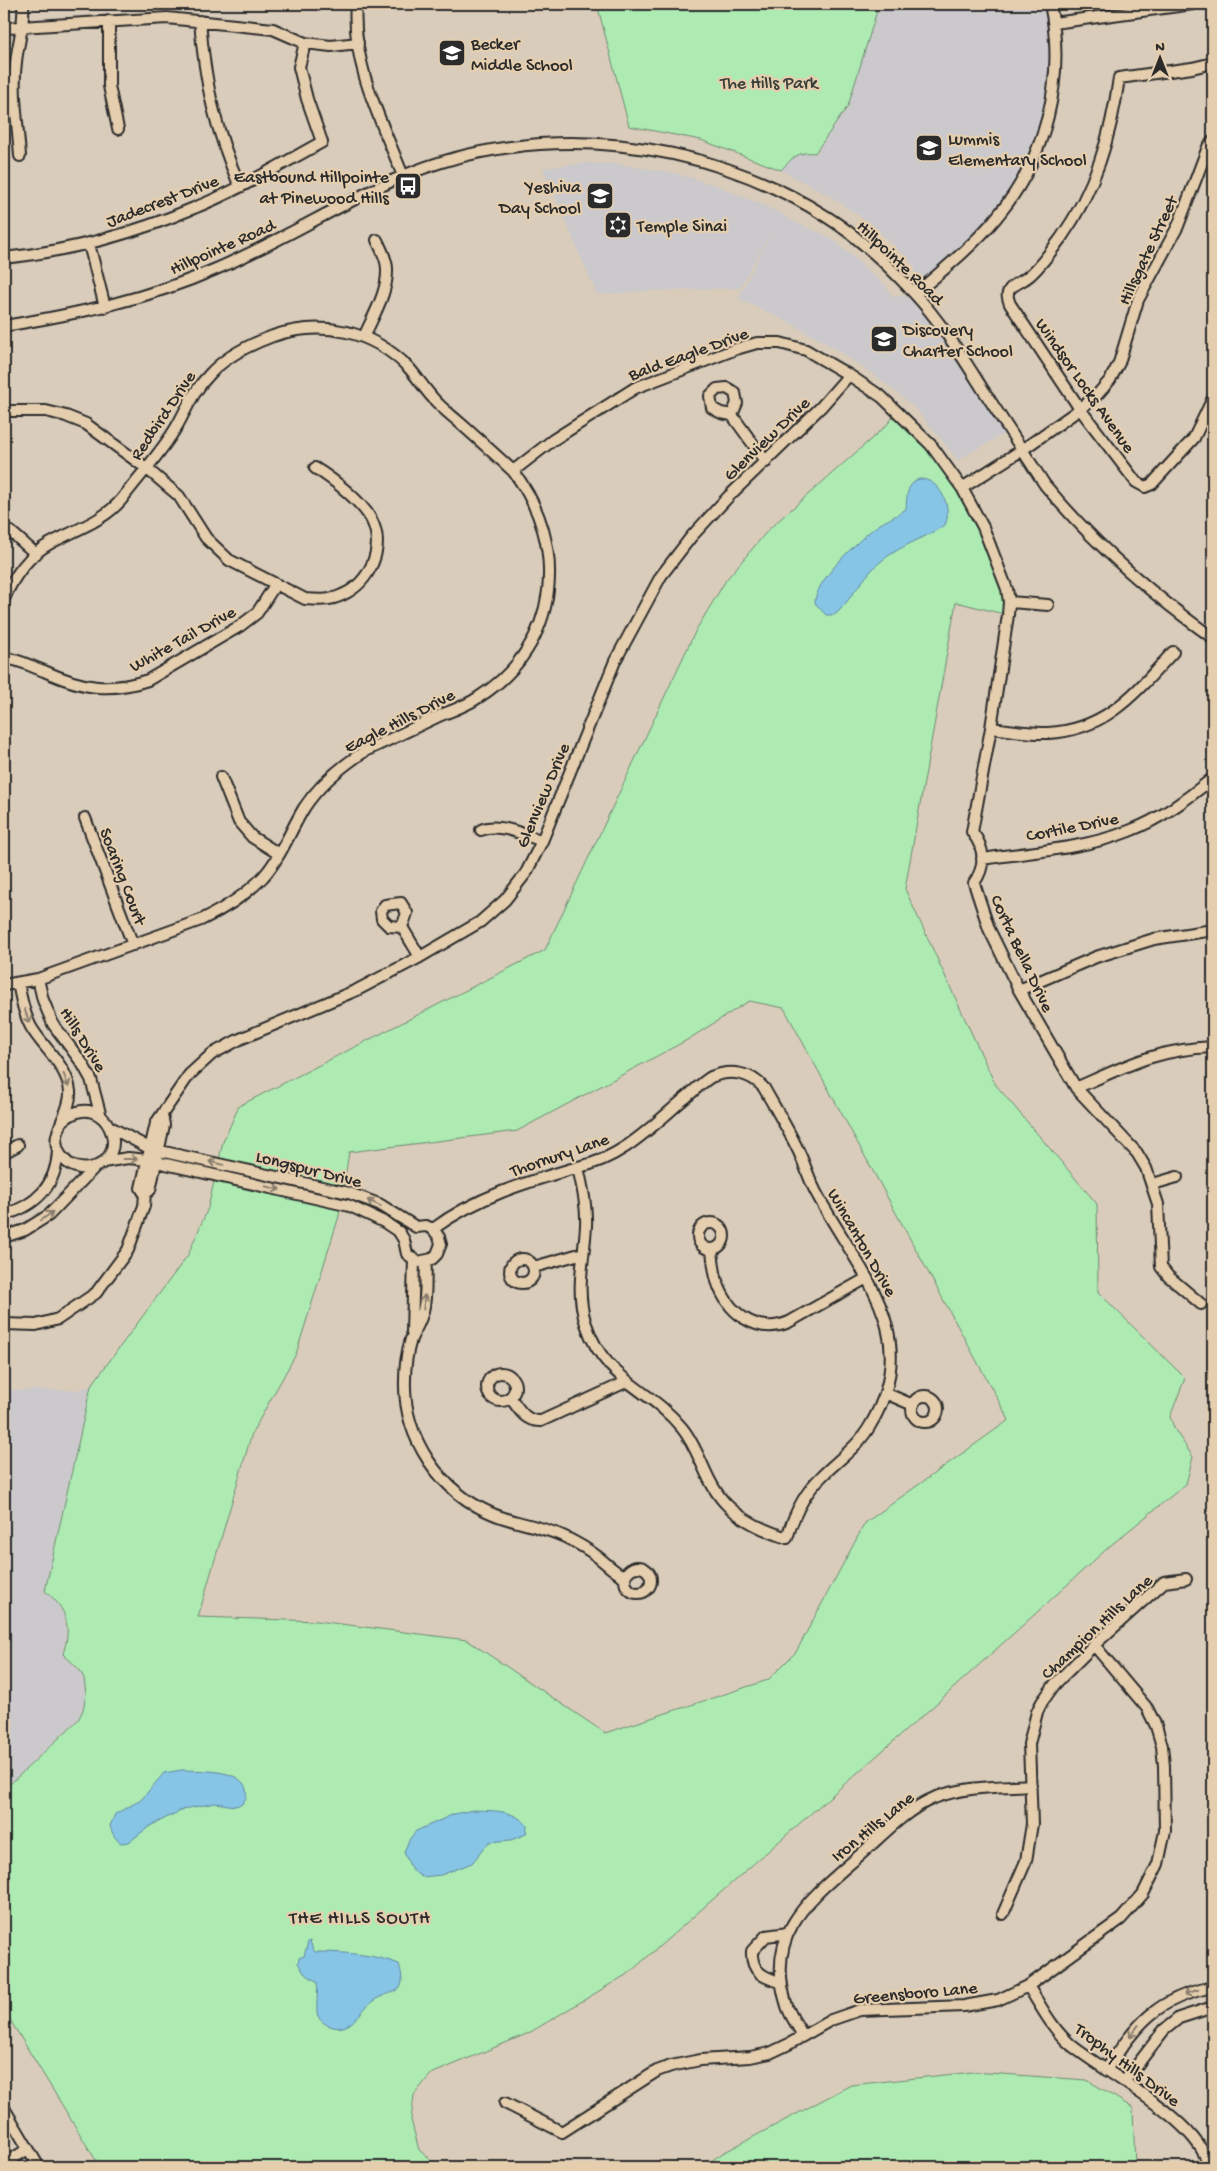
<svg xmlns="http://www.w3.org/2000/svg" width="1217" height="2171" font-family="'Gochi Hand',sans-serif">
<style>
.built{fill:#cbc9cb}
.green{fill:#adebb3;stroke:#6c8b6f;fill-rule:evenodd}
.water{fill:#87c5e7;stroke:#62879c}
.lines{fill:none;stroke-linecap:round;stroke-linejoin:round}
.minor-casing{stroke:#2b2b2b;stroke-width:14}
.minor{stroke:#e5ceae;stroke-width:10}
.oneway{stroke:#887c6c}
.labels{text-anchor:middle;stroke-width:4.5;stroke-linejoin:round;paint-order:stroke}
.poi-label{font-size:18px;fill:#2b2b2b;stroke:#e5ceae;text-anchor:start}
.park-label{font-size:18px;fill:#383e39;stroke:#e5ceae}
.street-label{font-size:18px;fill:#2b2b2b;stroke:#e5ceae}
.neighbourhood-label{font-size:19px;letter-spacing:1px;fill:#2b2b2b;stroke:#e5ceae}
</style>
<rect width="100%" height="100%" fill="#d9ccbb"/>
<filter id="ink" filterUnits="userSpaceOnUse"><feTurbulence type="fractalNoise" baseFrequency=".02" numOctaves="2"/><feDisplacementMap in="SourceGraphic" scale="10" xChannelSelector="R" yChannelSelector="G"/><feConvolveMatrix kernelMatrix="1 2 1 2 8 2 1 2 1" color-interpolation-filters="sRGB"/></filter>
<g filter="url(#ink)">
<path class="built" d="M879 4H1050L1054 23 1049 114 1011 198 915 294 1010 430 958 460 915 408 888 385 842 353 789 322 738 299 772 230 740 288 646 291 597 295 543 168 586 163 617 164 674 173 715 185 781 213 791 220 831 238 885 285 893 297 915 294V266L888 240 857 214 831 197 781 170 793 156 805 152 816 153 848 106Z
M91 1386 45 1591 58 1601 64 1614 67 1634 63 1654 82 1673 86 1689 85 1705 78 1719 8 1786 4 1787V1390H77Z"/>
<path class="green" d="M602 4H798C816 10 821 6 838 4 851 2 866 4 879 4L848 106 815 153C798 151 792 158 781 170L701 140 629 126 598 8Z
M898 411 962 488 997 561 1008 615 956 602 905 889 995 1084 1097 1204 1098 1292 1185 1378 1170 1417 1175 1430 1193 1457 1186 1484 1111 1545 937 1703 629 1973 529 2033 431 2074 414 2095 411 2120 419 2150 439 2167H100L4 2010V1787L8 1786 78 1720 83 1710 86 1694 84 1678 79 1669 63 1654C72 1627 67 1608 45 1591L91 1386 188 1255 208 1208 223 1142 239 1106 545 950 696 630 726 580 769 529 886 426ZM749 1001 784 1008 1009 1420 865 1523 796 1652 768 1680 605 1733 467 1640 317 1621 198 1617 252 1433 296 1354 339 1216 349 1152 517 1131 687 1040Z
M973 2072 1087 2080 1133 2108 1135 2167H702L723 2153 851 2085Z"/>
<path class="water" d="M919 479C940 478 953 508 945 525 925 538 902 545 884 559 866 572 854 595 838 612L834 615H826L815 603C814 582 857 542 873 529 883 521 896 517 906 509 907 496 906 485 919 479Z
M181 1770C199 1771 252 1767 246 1798L242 1804 235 1806 215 1803 184 1809 150 1826 129 1842 121 1843C115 1839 112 1833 110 1826L115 1814 141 1800 164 1773Z
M473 1810C494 1811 512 1809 527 1825L526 1834 511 1840 489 1842 472 1863 441 1875 422 1877C411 1871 409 1864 404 1852L409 1840 416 1831 454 1814Z
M310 1941 313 1950 316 1952C341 1952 374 1954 399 1964 409 1998 392 1988 373 2001 359 2011 351 2034 330 2026 325 2024 321 2022 318 2016 315 2009 319 1991 317 1982L304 1973 298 1963 299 1958 304 1956 308 1942Z"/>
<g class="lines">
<g class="minor-casing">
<path id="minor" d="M356 4C351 64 382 122 403 176
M109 21V86L118 129
M200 21C205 85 215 128 240 187
M1054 23 1193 4
M4 28 167 18 273 29 305 43 331 46 358 43
M1213 63 1192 68 1119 78C1111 136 1095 190 1061 238 1051 251 1041 266 1029 276 1023 281 1014 284 1010 289 1006 294 1008 299 1010 304L1080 409 1136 482 1145 487 1152 484 1194 438 1213 398
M20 156C18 125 12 92 16 62 18 42 25 24 23 4
M89 244 105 307
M4 258C70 251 133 234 194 208 239 190 280 165 322 142L307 99 299 67 305 43
M915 294C943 270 973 246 996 218 1046 159 1066 79 1050 4
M4 326C77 314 148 299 216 269 280 242 339 204 403 176 538 119 704 138 827 217 859 237 888 265 914 293 941 322 961 355 982 388 1003 420 1024 453 1045 485 1094 544 1151 594 1213 638
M364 337C373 316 388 292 387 269 387 259 381 249 377 240
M4 411H46L66 416 86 424 146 468 179 496 206 538 229 560 305 599C317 600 330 601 342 595 370 583 386 547 371 519 361 501 333 479 315 468
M732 415 737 403 735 393 727 388 717 389 710 396 712 408 721 413 732 415 766 462
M513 471 553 440 635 388 736 349 757 343H780L806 350 849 375 882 397 931 445 962 488 983 527 1007 589 1009 602 1008 615 991 728 972 832C985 848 986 866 974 883L989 929 1019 990 1076 1088 1137 1153 1146 1168 1158 1204 1161 1267 1168 1276 1201 1304
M962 488 1022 450 1080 409 1097 395 1110 380 1119 363 1138 300 1178 226 1208 147 1213 141
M4 531 11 532 36 554
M4 599C13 578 28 556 49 544 74 530 103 522 122 499 140 475 162 452 177 426 187 408 194 390 209 375 225 357 251 344 273 336 322 320 372 330 409 368 417 377 424 388 432 397 440 407 451 415 460 423 478 439 496 455 513 471 570 545 560 646 479 697 468 705 454 710 441 715 416 727 391 739 365 751 342 766 319 785 304 808 290 831 281 857 263 877 245 896 224 909 201 920L38 979 4 985
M1009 602 1048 605
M4 658C18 659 30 666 44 671 82 688 108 693 148 680L240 626 257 613 275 585
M991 728C1010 730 1029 734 1048 733 1107 730 1136 692 1173 652
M221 777 239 822 252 837 279 854
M85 818 133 945
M481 830C497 822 526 835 542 841
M982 859C1029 852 1084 849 1129 831 1161 819 1187 799 1213 778
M402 927 407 913 401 903 385 905 381 911 382 919 389 926 402 927 420 957
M38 979 43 1000 53 1024 82 1063 91 1079 101 1117
M18 983C21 998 24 1014 31 1027 43 1048 67 1065 70 1091 72 1115 44 1137 63 1158 69 1166 80 1170 90 1168 136 1159 105 1087 65 1119
M1019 990 1096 957 1154 939 1213 930
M1076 1088C1126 1066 1157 1049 1213 1047
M4 1145 7 1151 18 1145
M103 1162 128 1158 148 1160 350 1206 384 1222 399 1232 404 1240 407 1254 418 1262 432 1259 437 1254 441 1244 439 1237 433 1229 426 1226 416 1227 379 1204 349 1193 151 1149 110 1127
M1153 1184 1177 1177
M145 1194 141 1188 156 1123 189 1075 212 1054 240 1039 357 990 420 957 480 922 505 900 526 873 542 841 615 661 661 576 691 537 729 496 821 407 849 375
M4 1215C37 1205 56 1186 58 1151
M698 1236a13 13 0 1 1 26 0a13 13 0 1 1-26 0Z
M433 1229C476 1197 527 1182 578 1167 621 1159 652 1126 684 1099 693 1092 701 1083 711 1077 730 1069 750 1072 764 1088 775 1108 787 1127 797 1148 805 1163 809 1181 818 1196 859 1272 924 1334 871 1424 859 1446 839 1459 822 1476 804 1493 794 1514 787 1538 764 1530 745 1522 728 1506 705 1484 701 1451 682 1428 649 1387 605 1382 586 1324 575 1291 584 1260 586 1226 587 1206 582 1186 578 1167
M4 1237 25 1230 49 1215 94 1168
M712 1250C713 1260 714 1271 717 1281 727 1312 756 1336 789 1322L867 1278
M510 1271a12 12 0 1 1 24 0a12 12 0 1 1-24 0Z
M426 1262C425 1278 427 1296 423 1311 421 1321 415 1330 411 1339 407 1352 405 1367 405 1380 403 1438 440 1492 493 1514 517 1524 542 1526 565 1537 577 1543 588 1549 598 1557 607 1564 614 1572 625 1577
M534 1267 583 1253
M4 1324 36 1325 58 1319 96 1293 128 1250 144 1206 145 1194 150 1190 152 1181 164 1125 162 1115
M412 1332 414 1260
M487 1387a14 14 0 1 1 28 0a14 14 0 1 1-28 0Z
M885 1393 913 1405
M912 1409a13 13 0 1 1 26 0a13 13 0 1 1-26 0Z
M510 1397C519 1409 525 1422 541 1421L626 1382
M625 1580a13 13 0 1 1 26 0a13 13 0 1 1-26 0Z
M1003 1914 1026 1861 1032 1824 1029 1744 1037 1712 1042 1702 1055 1684 1094 1645 1164 1582 1186 1579
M781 1982C763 1978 751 1971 752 1951L766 1936 788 1933
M1028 1986C1041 2006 1052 2029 1071 2045 1108 2075 1199 2120 1209 2167
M803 2036C798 2026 790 2016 787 2006 763 1932 810 1899 860 1855 883 1835 905 1810 934 1798 965 1786 999 1787 1031 1785
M1106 2070C1137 2024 1156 1998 1213 1987
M1124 2082 1164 2030 1179 2018 1213 2007
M505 2103 562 2132 657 2071 671 2066 700 2060 750 2057 770 2053 789 2044 831 2020 860 2010 964 2006 998 2000 1028 1986 1121 1919 1143 1894 1158 1864 1165 1831 1164 1766 1162 1746 1156 1726 1147 1708 1094 1645
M4 2108 39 2167
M4 2164 28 2149"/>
</g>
<use href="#minor" class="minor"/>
</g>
<defs><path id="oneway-shaft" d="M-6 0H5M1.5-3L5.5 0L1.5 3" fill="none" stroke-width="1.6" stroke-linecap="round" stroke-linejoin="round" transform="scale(1.25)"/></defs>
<g class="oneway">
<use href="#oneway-shaft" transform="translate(27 1016) rotate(70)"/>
<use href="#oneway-shaft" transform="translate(66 1080) rotate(69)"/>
<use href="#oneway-shaft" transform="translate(130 1159)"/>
<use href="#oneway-shaft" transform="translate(216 1163) rotate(-167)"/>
<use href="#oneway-shaft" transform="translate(273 1188) rotate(13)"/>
<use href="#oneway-shaft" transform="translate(374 1203) rotate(-155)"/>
<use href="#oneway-shaft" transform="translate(47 1216) rotate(-37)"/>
<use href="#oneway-shaft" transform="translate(424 1302) rotate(-85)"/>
<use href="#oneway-shaft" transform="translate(1191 1992) rotate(163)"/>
<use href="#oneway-shaft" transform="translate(1134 2031) rotate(128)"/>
</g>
</g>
<defs>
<g id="school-square" transform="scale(1.4375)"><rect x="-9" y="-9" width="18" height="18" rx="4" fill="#2b2b2b" stroke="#e5ceae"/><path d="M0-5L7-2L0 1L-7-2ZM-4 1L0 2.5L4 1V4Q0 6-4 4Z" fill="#fff"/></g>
<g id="bus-square" transform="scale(1.4375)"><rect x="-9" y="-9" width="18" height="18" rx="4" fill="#2b2b2b" stroke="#e5ceae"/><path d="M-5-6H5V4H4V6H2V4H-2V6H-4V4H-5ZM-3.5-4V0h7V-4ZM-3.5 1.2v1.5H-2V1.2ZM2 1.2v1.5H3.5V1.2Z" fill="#fff"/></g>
<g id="synagogue-square" transform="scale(1.4375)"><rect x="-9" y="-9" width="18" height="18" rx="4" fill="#2b2b2b" stroke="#e5ceae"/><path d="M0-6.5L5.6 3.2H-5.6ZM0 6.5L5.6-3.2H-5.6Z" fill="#fff"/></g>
</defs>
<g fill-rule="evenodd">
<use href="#school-square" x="452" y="53"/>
<use href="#school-square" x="929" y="148"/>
<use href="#bus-square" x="408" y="186"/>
<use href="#school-square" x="600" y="196"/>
<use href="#synagogue-square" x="618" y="225"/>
<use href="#school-square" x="884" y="339"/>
</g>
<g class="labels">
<g class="poi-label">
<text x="471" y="49">Becker<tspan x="471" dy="21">Middle School</tspan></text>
<text x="948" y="144">Lummis<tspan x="948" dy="21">Elementary School</tspan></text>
<text x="389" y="182" text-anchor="end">Eastbound Hillpointe<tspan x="389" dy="21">at Pinewood Hills</tspan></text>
<text x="581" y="192" text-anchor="end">Yeshiva<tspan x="581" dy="21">Day School</tspan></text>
<text x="637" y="231">Temple Sinai</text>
<text x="903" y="335">Discovery<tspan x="903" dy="21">Charter School</tspan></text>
</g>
<g class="park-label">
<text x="769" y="88">The Hills Park</text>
</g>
<g class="street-label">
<text transform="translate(162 200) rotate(-21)" y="6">Jadecrest Drive</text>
<text transform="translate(222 246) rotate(-24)" y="6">Hillpointe Road</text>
<text transform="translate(1147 250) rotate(-65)" y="6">Hillsgate Street</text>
<text transform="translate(901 262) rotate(44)" y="6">Hillpointe Road</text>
<text transform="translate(688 353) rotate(-20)" y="6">Bald Eagle Drive</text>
<text transform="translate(1086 385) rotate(55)" y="6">Windsor Locks Avenue</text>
<text transform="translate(162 415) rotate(-56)" y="6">Redbird Drive</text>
<text transform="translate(766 438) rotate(-44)" y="6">Glenview Drive</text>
<text transform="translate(182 638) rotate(-29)" y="6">White Tail Drive</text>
<text transform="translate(399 720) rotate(-27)" y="6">Eagle Hills Drive</text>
<text transform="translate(542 795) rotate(-67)" y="6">Glenview Drive</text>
<text transform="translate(1072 826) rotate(-11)" y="6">Cortile Drive</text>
<text transform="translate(124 876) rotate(69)" y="6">Soaring Court</text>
<text transform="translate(1023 953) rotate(65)" y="6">Corta Bella Drive</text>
<text transform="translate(84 1039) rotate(58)" y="6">Hills Drive</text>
<text transform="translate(559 1154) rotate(-19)" y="6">Thornury Lane</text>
<text transform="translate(309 1168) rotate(14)" y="6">Longspur Drive</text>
<text transform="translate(863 1242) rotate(60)" y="6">Wincanton Drive</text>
<text transform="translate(1096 1626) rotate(-43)" y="6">Champion Hills Lane</text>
<text transform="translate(872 1826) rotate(-39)" y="6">Iron Hills Lane</text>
<text transform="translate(915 1992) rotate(-5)" y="6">Greensboro Lane</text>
<text transform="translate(1128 2064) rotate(37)" y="6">Trophy Hills Drive</text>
</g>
<g class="neighbourhood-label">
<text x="360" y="1923">THE HILLS SOUTH</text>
</g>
</g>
<rect width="1217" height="2171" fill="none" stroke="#e5ceae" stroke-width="20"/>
<rect x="10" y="10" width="1197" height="2151" fill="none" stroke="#2b2b2b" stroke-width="2" filter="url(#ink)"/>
<g transform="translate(1160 58)" stroke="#e5ceae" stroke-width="4" paint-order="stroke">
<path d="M0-4L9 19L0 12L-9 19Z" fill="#2b2b2b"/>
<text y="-8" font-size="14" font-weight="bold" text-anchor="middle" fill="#2b2b2b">N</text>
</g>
</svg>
